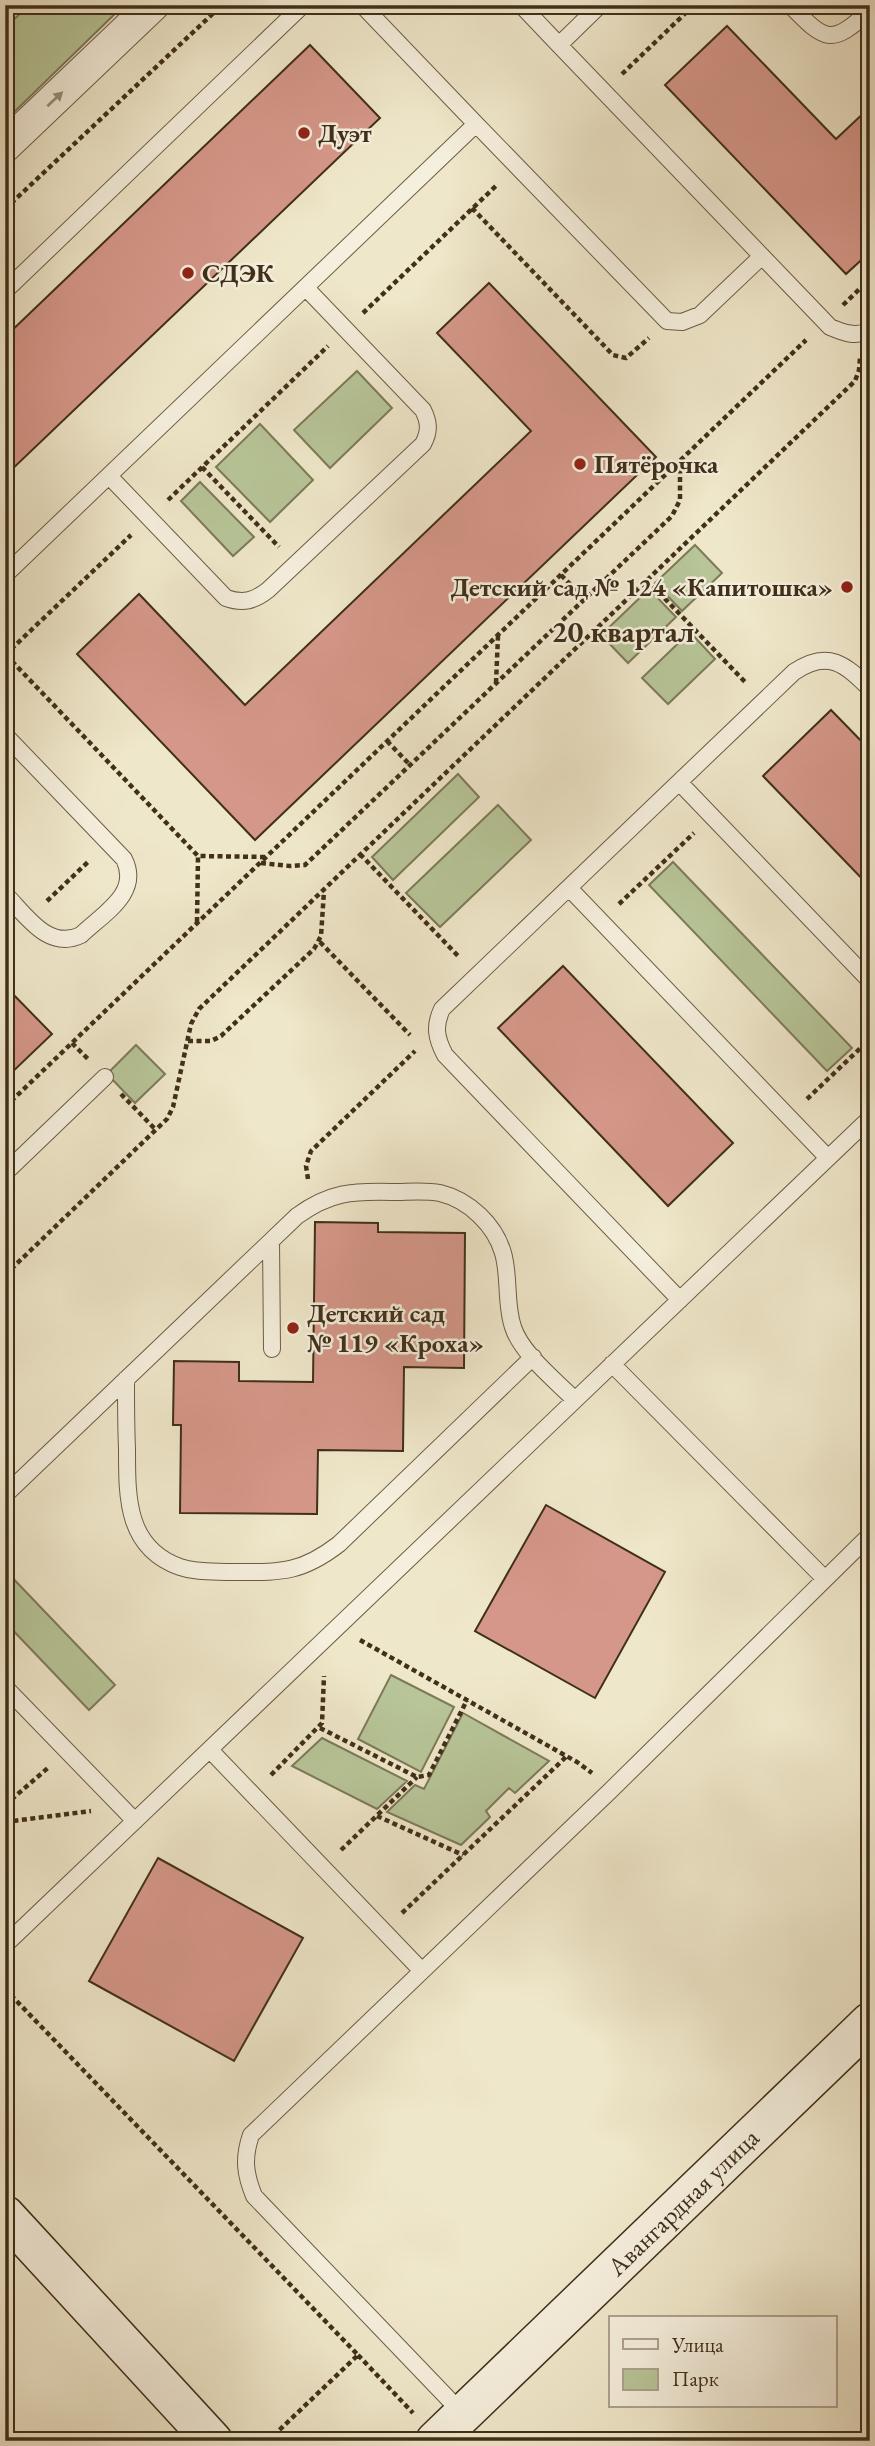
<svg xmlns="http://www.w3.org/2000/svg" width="875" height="2446" font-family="'EB Garamond',serif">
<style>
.green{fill:#b7c598;stroke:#7c7a59;stroke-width:2}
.building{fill:#d59789;stroke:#402f1a;stroke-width:2}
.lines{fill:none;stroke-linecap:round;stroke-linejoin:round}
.lane-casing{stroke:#6c5d46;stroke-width:18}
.street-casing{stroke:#6c5d46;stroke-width:34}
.secondary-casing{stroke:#402f1a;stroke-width:41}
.path{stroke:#402f1a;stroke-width:4.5;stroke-dasharray:5 3.5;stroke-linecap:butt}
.lane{stroke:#f5efdd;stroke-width:16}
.street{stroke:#f5efdd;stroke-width:32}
.secondary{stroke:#f5efdd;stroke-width:38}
.oneway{fill:#9a8f7c}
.poi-dot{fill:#8f2418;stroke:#f5efdd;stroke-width:2.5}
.labels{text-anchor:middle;stroke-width:5;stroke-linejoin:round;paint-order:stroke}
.poi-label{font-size:26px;font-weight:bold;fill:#402f1a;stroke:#f5efdd;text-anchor:start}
.street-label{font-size:26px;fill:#402f1a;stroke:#f5efdd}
.quarter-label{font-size:30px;font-weight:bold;fill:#402f1a;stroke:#f5efdd}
</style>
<rect width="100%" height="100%" fill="#efe7ca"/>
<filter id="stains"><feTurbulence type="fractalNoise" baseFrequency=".00286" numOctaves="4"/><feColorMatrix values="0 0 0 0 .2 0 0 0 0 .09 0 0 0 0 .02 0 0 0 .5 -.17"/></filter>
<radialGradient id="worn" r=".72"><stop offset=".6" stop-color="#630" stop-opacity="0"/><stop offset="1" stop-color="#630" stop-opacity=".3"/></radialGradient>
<path class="green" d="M29 5H124L5 121V28Z
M357 371 392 408 330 468 294 430Z
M260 424 313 480 270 522 216 467Z
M200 482 254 537 233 556 181 501Z
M695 545 722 573 682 611 655 583Z
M649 589 676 617 628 663 601 635Z
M690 632 715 659 668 704 642 678Z
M458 774 479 797 393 880 372 857Z
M498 805 531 840 440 927 406 893Z
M673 862 852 1048 827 1071 649 885Z
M136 1045 165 1074 135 1103 107 1074Z
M5 1570 115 1685 89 1710 5 1622Z
M391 1675 454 1707 421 1772 358 1739Z
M463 1713 549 1761 515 1793 509 1788 486 1811 490 1817 461 1845 387 1812 415 1785 424 1789Z
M322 1738 407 1781 377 1809 292 1766Z"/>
<path class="building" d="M727 26 836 139 870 107V252L846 274 665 85Z
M310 45 380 118 5 476V337Z
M489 283 656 457 255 840 77 654 139 594 245 705 531 431 437 333Z
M831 710 870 750V887L763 776Z
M563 966 733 1143 668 1206 498 1028Z
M5 986 52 1034 5 1079Z
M315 1222 378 1223V1232L465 1233 464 1368 404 1367 403 1451 318 1450 317 1514 180 1513 181 1425H173L174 1361 239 1362V1381L313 1382Z
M546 1505 665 1572 595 1698 475 1631Z
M158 1858 303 1938 234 2061 89 1981Z"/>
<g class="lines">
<g class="lane-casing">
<path id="lane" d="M521 5 559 45 600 5
M790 5C825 41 831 47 870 10
M559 45 830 327C844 333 855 337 870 331
M476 124 667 321 682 322 700 315 762 256
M5 291 303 5
M109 476 226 598C243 604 254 601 268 590L423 444C430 431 429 422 423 410L306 288
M5 575 476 124 362 5
M5 735 124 859C141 893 104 913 81 935 48 951 26 915 5 894
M679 782 870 981
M569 888 828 1158
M5 1173 105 1077
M271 1241 272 1349
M680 1300 445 1055C436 1038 434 1026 442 1009L794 672C828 649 845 664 870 689
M612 1364 825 1579
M126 1379C126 1403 126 1426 127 1449 127 1497 126 1548 180 1567 197 1573 215 1571 233 1572 280 1572 300 1574 339 1544L533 1357
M5 1495 297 1216C330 1192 352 1191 392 1192 408 1192 425 1190 440 1193 469 1200 495 1225 503 1253 510 1277 505 1304 513 1327 521 1353 556 1381 575 1400
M5 1687 135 1821
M210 1750 422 1971
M5 1945 870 1118
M463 2414 254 2196C245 2174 243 2158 251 2135L610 1791 870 1535"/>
</g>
<g class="street-casing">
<path id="street" d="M5 146 153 5"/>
</g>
<g class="secondary-casing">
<path id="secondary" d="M5 2215 213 2441
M435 2441 870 2022"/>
</g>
<path class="path" d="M622 74 694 5
M472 208 613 355 626 358 649 338
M5 209 222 5
M843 305 870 279
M363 313 498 184
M202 467 279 547
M168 500 328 346
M561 575 585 599
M647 580 746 683
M5 655 131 535
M6 655 198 856 265 857
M496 683 498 636
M387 741 411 766
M360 854 459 957
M261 863 290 866 305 865 672 516 680 500V462
M47 901 89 861
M619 904 694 833
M197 922 198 856
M320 942 410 1035
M188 1041H211L221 1036 314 949 321 936 324 891
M72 1043 89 1060
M121 1094 156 1130
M807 1099 870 1039
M5 1107 806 340
M308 1179 306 1166 311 1151 415 1051
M5 1275 167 1119 173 1107 191 1024 199 1009 855 381 859 370 860 358
M360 1640 577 1762 592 1773
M320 1728 417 1777 429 1775 467 1700
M271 1775 322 1723 324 1676
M5 1805 49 1767
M377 1816 463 1855
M5 1822 91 1811
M341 1850 417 1777
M402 1913 567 1756
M5 1989 358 2355 271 2438
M358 2355 413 2413"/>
<use href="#lane" class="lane"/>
<use href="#street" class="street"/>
<use href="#secondary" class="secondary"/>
</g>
<defs><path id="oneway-solid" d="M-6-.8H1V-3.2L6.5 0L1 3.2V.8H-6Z" transform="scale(1.75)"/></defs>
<use class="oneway" href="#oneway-solid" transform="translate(55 99) rotate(-43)"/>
<g class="poi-dot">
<circle cx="304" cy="133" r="7"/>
<circle cx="188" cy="273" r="7"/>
<circle cx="580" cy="464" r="7"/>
<circle cx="847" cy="587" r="7"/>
<circle cx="293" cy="1328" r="7"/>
</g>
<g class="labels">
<g class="poi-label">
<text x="318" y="142">Дуэт</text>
<text x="202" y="282">СДЭК</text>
<text x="594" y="473">Пятёрочка</text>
<text x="833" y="596" text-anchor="end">Детский сад № 124 «Капитошка»</text>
<text x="307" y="1322">Детский сад<tspan x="307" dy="30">№ 119 «Кроха»</tspan></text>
</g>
<g class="street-label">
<text transform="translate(683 2202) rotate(-44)" y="9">Авангардная улица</text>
</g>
<g class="quarter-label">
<text x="623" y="642">20 квартал</text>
</g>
</g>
<rect width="875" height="2446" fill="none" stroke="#efe7ca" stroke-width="28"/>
<rect x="7" y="7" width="861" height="2432" fill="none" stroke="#402f1a" stroke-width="3.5"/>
<rect x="14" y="14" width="847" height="2418" fill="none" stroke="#402f1a" stroke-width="2"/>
<rect x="609" y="2316" width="228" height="91" fill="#f5efdd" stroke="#ada28f" stroke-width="2"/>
<rect x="623" y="2339" width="35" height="10" fill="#f5efdd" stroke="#ada28f" stroke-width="2"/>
<text x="672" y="2352" font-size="21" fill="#402f1a">Улица</text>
<rect x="623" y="2369" width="35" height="21" fill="#b7c598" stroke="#ada28f" stroke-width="2"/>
<text x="672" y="2386" font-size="21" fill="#402f1a">Парк</text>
<rect width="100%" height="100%" filter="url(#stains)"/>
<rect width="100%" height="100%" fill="url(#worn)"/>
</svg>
